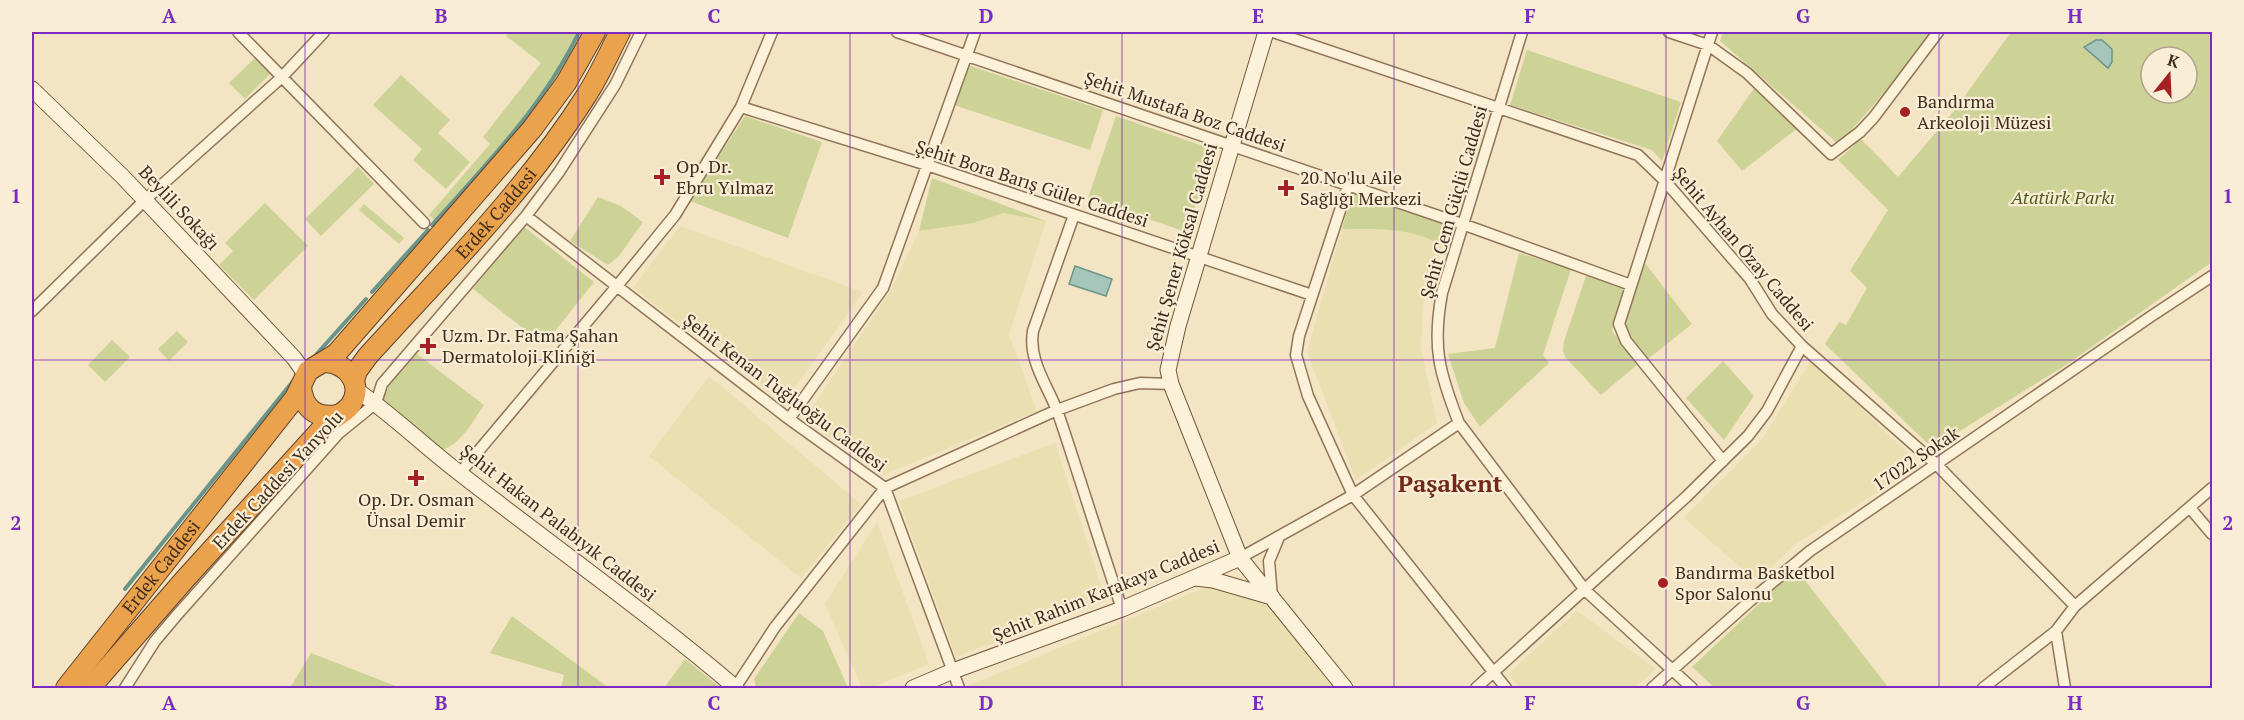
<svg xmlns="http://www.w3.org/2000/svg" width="2244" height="720" font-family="'PT Serif',serif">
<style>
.farmland{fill:#eadfb1}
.green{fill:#cdd396;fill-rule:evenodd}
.water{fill:#a6c6bc;stroke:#6c958a;stroke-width:1.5}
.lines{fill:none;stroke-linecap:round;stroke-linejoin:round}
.stream{stroke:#6c958a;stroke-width:4}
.street-casing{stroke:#907558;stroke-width:13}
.secondary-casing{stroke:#72563b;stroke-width:17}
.highway-casing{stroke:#5e422c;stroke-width:22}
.street{stroke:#fcf1d9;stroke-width:10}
.secondary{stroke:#fcf1d9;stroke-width:15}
.highway{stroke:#eaa24d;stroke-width:20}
.grid{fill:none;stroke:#7b2cbf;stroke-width:1.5;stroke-opacity:0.55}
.poi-dot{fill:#a62124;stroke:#f9eed5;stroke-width:2}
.labels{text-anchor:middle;stroke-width:4.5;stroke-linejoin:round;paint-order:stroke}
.poi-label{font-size:18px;fill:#3f2d1d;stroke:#f9eed5;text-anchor:start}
.street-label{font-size:18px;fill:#3f2d1d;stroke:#f9eed5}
.park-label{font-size:18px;font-style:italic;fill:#505d22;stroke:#f9eed5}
.district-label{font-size:24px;font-weight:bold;fill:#702918;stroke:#f9eed5}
.neatline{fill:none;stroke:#7b2cbf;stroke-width:2}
.grid-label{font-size:20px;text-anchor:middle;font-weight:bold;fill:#7b2cbf}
</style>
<rect width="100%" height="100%" fill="#f3e4c4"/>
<path class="farmland" d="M1004 213 1046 221 1009 335 1037 411 881 476 805 418 891 290 919 231 973 223Z
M680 226 863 292 784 403 633 288Z
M1342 229 1399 230 1432 239 1443 246 1423 304 1421 348 1437 423 1356 480 1307 352Z
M1811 360 1920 465 1794 545 1757 582 1684 518 1763 438Z
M709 376 861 504 801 578 649 456Z
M1055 443 1106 601 956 657 899 501Z
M877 522 929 664 871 688H862L825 604Z
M1206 587 1242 592 1265 599 1341 688H963Z
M1577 611 1656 669 1635 688H1521L1508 674Z"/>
<path class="green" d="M509 32H588L560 84 441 227 429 215 490 144 483 137 541 63 506 36Z
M1723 32H1931L1896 79 1848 134 1836 142 1720 41Z
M2011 32H2212V262L2066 365 1942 442 1927 443 1825 344 1839 322 1846 325 1867 288 1850 271 1888 210 1838 160 1861 139 1898 177 1954 111ZM2151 57H2187V93H2151Z
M1527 50 1681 102 1662 161 1652 150 1510 105Z
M255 58 270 74 245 99 229 83Z
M968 65 1103 110 1090 150 954 105Z
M401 75 450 120 438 133 470 162 446 189 413 160 422 149 373 105Z
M1755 87 1798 128 1742 171 1717 141Z
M745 116 822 142 788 238 690 201Z
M1116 116 1215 150 1186 232 1088 198Z
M358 167 374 184 321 236 305 219Z
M932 178 1046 221 1004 213 973 223 919 231Z
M1352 192 1450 226 1443 246C1412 227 1377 229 1342 229Z
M598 197 621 206 643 222 619 256 608 265 570 241Z
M265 203 308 246 254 300 219 265 233 251 225 243Z
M364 204 404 238 399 244 359 210Z
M523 226 594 282 544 345 473 289Z
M1519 253 1571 269 1543 355 1549 363 1480 427 1464 403 1448 354 1495 348Z
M1645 263 1692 324 1648 359C1641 350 1630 339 1626 327 1623 312 1639 278 1645 263Z
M1587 273 1624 288 1612 331 1638 364 1601 395 1565 357 1563 350 1564 341Z
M177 331 188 342 169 361 158 349Z
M112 340 130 357 105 382 88 365Z
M412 350 484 405C473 421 461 444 442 450L379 403 383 385Z
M1723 361 1754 396 1724 440 1686 398Z
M1796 569 1889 688H1715L1692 667Z
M799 613 823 631 848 688H756L754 679Z
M512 616 609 688H561L564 675 490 653Z
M311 653 393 685 402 688H290Z
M685 659 721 688H664Z"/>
<path class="water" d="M2096 40H2102L2112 49V62L2108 68 2084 47Z
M1075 266 1112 279 1106 296 1069 284Z"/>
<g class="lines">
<path class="stream" d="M432 225C486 165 544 105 579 32
M372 292 428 230
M314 357 366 299
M125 589 294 380"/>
<g class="street-casing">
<path id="street" d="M238 32 424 223
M897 32 1465 225 1631 285
M1273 32 1638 155 1665 181 1750 279 1772 314 1802 346 1937 465 2075 606
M1522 32 1442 293C1432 347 1439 372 1459 423L1585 590 1692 688
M1669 32 1708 45 1747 73 1831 154 1860 132 1874 117 1938 32
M1712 32 1619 324 1626 341 1723 461
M741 107 927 165 1312 295
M1348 186 1299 336 1296 355 1308 396 1353 495 1506 688
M1074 215 1033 331C1028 361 1048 386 1058 413 1080 478 1100 544 1122 609
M526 216 789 419 885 488 959 688
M32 311 145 200 282 77 324 32
M789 419 883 288 975 32
M460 473 617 286 675 215 741 107 772 32
M2190 508 2212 534
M1240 558 1353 495 1459 423
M1272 597 1269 561 1279 537
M2056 631 2065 688
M125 688 155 641 177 615 339 433 376 403 382 384 526 216 559 172 615 85 641 32
M735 688 775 627 885 488 1057 410 1114 389 1140 383 1171 384
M1476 688 1686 497 1748 436 1767 411 1802 346
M1652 688 1750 601 1810 551 2150 317 2212 276
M1983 688 2056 631 2075 606 2212 488"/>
</g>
<g class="secondary-casing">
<path id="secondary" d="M1266 32 1178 326 1168 370 1171 384 1240 558 1345 688
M32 89 123 177 294 358 306 375
M355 389C393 415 425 447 462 475 553 546 648 613 736 688
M1195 578 1213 580 1272 597
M913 688 953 671 1122 609 1240 558"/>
</g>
<g class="highway-casing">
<g id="highway">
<path id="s1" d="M354 380 357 371 367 357C443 273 525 192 586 96 599 76 609 53 620 32"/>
<path d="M301 387C303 408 316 419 337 415"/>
<path id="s2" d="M66 688 295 398 308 371 336 354 532 129 566 83 595 32"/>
<path d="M90 688 186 578 327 423C334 418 344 413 350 406 365 385 347 363 325 362"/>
</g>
</g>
<use href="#street" class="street"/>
<use href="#secondary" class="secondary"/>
<use href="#highway" class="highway"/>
</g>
<path class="grid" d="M305 32V688M578 32V688M850 32V688M1122 32V688M1394 32V688M1666 32V688M1939 32V688M32 360H2212"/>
<g class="poi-dot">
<circle cx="1905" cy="112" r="6"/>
<path d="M659 168h6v6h6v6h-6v6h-6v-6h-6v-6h6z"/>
<path d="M1283 179h6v6h6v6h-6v6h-6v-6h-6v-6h6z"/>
<path d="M425 337h6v6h6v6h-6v6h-6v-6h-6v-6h6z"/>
<path d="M413 469h6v6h6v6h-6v6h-6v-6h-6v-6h6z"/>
<circle cx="1663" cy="583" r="6"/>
</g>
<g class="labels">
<g class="poi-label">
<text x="1917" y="108">Bandırma<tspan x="1917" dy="21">Arkeoloji Müzesi</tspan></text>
<text x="676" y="173">Op. Dr.<tspan x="676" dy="21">Ebru Yılmaz</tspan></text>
<text x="1300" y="184">20 No'lu Aile<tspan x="1300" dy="21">Sağlığı Merkezi</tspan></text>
<text x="442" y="342">Uzm. Dr. Fatma Şahan<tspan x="442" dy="21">Dermatoloji Kliniği</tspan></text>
<text x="416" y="506" text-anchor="middle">Op. Dr. Osman<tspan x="416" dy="21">Ünsal Demir</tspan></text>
<text x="1675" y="579">Bandırma Basketbol<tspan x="1675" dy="21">Spor Salonu</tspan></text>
</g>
<g class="street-label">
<text transform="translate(1185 112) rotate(19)" y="6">Şehit Mustafa Boz Caddesi</text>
<text transform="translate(1032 184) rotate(18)" y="6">Şehit Bora Barış Güler Caddesi</text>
<text transform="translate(1454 202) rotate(-74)" y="6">Şehit Cem Güçlü Caddesi</text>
<text transform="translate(179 208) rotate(47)" y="6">Beylili Sokağı</text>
<text dy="6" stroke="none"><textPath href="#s1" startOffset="220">Erdek Caddesi</textPath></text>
<text transform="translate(1182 247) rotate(-74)" y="6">Şehit Şener Köksal Caddesi</text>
<text transform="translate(1743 249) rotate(50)" y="6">Şehit Ayhan Özay Caddesi</text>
<text transform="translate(785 393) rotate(37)" y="6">Şehit Kenan Tuğluoğlu Caddesi</text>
<text transform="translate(1916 459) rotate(-34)" y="6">17022 Sokak</text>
<text transform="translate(278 480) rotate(-47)" y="6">Erdek Caddesi Yanyolu</text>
<text transform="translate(558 523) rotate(38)" y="6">Şehit Hakan Palabıyık Caddesi</text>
<text dy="6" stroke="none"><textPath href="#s2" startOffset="154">Erdek Caddesi</textPath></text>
<text transform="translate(1106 591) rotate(-22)" y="6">Şehit Rahim Karakaya Caddesi</text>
</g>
<g class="park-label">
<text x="2063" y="204">Atatürk Parkı</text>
</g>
<g class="district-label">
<text x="1450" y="492">Paşakent</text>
</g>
</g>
<rect width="2244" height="720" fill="none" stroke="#f9eed5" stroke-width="66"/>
<g transform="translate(2169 75) rotate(18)"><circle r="28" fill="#f9eed5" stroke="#afa18b" stroke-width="1.5"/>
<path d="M0-4.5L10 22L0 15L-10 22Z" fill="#a62124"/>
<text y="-9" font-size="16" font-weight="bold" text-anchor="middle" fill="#3f2d1d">K</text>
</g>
<rect x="33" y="33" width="2178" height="654" class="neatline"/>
<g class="grid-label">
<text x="169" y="23">A</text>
<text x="441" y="23">B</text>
<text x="714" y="23">C</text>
<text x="986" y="23">D</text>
<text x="1258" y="23">E</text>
<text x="1530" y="23">F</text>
<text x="1803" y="23">G</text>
<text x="2075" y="23">H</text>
<text x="16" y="203">1</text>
<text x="2228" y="203">1</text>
<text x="16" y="530">2</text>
<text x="2228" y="530">2</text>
<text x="169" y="710">A</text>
<text x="441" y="710">B</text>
<text x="714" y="710">C</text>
<text x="986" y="710">D</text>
<text x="1258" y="710">E</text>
<text x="1530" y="710">F</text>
<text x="1803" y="710">G</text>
<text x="2075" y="710">H</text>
</g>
</svg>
